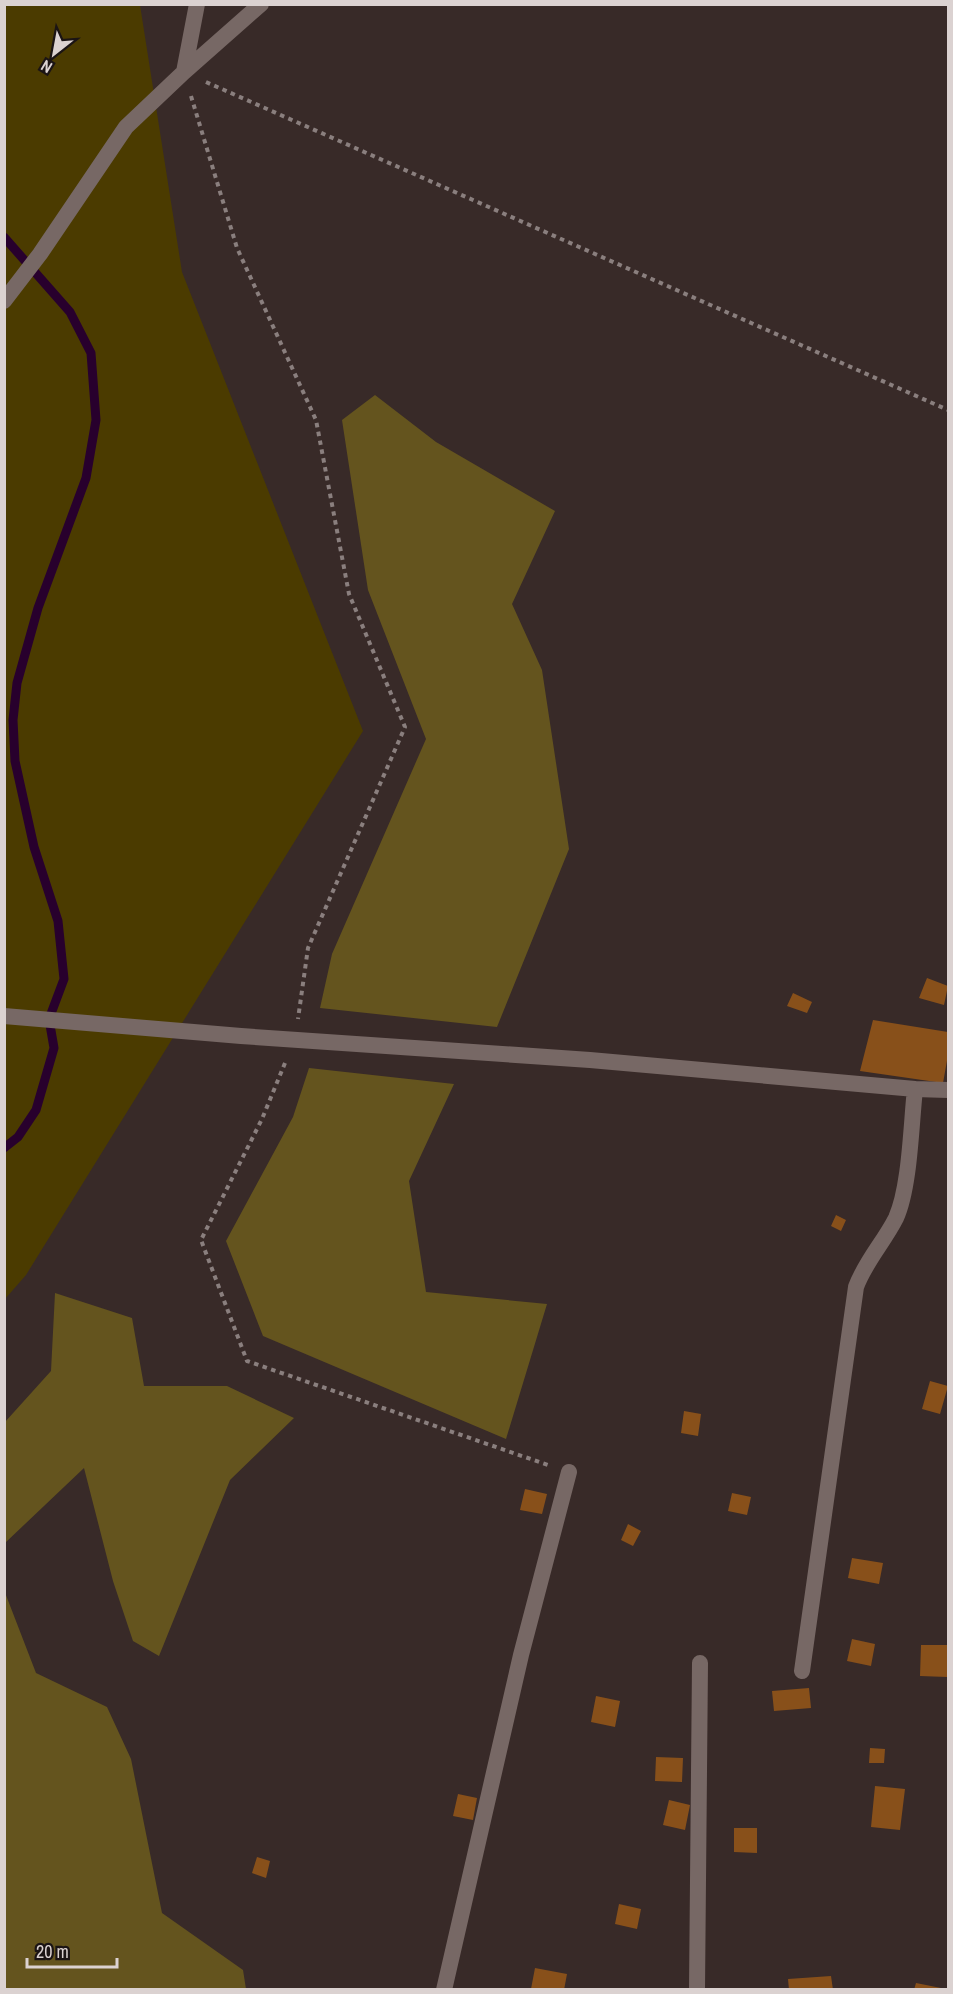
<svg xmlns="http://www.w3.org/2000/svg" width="953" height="1994" font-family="'Archivo Narrow',sans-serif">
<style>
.green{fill:#4b3b00}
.forest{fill:#64541e}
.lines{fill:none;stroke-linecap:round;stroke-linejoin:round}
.stream{stroke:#28002d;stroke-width:9}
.building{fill:#88501a}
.path{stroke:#8a7f7e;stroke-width:4;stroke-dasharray:4.5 4.5;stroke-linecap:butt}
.minor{stroke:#776865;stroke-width:16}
</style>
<rect width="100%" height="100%" fill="#382a28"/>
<path class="green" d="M5 5H140L182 272 363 731 26 1275 5 1299Z"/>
<path class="forest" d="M375 395 436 442 555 511 512 604 542 670 569 849 497 1027 320 1008 332 954 426 739 368 590 342 420Z
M309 1068 454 1084 409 1181 426 1292 547 1304 506 1439 263 1336 226 1241 293 1117Z
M55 1293 132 1318 144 1386H227L294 1418 230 1480 159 1656 133 1641 113 1581 84 1468 5 1543V1422L51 1371Z
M4 1590 36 1673 107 1707 131 1759 162 1913 243 1970 246 1989H5Z"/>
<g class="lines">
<path class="stream" d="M4 237 70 312 91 353 96 420 86 478 38 608 17 683 13 720 15 761 34 847 58 921 64 979 49 1019 54 1048 36 1110 18 1137 4 1148"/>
</g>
<path class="building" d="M927 978 948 986 944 1005 919 998Z
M793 993 812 1002 807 1013 787 1006Z
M873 1020 948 1032V1055L943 1083 860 1071Z
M836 1215 846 1220 841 1231 831 1226Z
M930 1381 948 1386 940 1414 922 1409Z
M684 1411 701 1414 698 1436 681 1433Z
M525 1489 547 1494 542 1514 520 1510Z
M732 1493 751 1497 747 1515 728 1511Z
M628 1524 641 1531 633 1546 621 1540Z
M852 1558 883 1563 879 1584 848 1578Z
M852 1639 875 1644 871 1666 847 1661Z
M921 1645H947V1677L920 1676Z
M809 1688 811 1708 774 1711 772 1691Z
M596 1696 620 1701 615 1727 591 1722Z
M870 1748 885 1749 884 1763H869Z
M656 1757 683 1758 682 1782 655 1781Z
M875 1786 905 1789 900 1830 871 1827Z
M458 1794 477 1798 473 1820 453 1816Z
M669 1800 690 1805 685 1830 663 1825Z
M734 1828H757V1853L734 1852Z
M257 1857 270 1861 266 1878 252 1873Z
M619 1904 641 1909 637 1929 615 1924Z
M535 1968 567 1974 564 1990 531 1989Z
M831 1976 833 1990H789L788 1979Z
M916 1983 941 1988 940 1990H914Z"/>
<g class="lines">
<path class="path" d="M206 82 948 410
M191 96 237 248 316 420 349 594 405 727 308 948 298 1019
M285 1063 262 1119 201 1240 247 1361 548 1465"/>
<path class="minor" d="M184 72 261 4
M4 301 40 254 126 127 184 72 197 4
M4 1016 241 1036 590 1060 915 1089 948 1090
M802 1671 856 1287C865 1262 884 1242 896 1218 910 1187 911 1125 915 1089
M444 1990 521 1655 569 1472
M697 1990 700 1663"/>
</g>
<rect width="953" height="1994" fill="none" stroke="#dbd2d1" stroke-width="12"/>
<g transform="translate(54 54) rotate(211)" stroke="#1b1414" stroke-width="4.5" paint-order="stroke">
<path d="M0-4.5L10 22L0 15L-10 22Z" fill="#dbd2d1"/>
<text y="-9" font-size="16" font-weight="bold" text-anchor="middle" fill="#dbd2d1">N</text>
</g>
<path d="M27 1958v9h90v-9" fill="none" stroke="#dbd2d1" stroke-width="3"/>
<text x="36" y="1958" font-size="18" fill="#dbd2d1" stroke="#1b1414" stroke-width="4.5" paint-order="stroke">20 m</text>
</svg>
